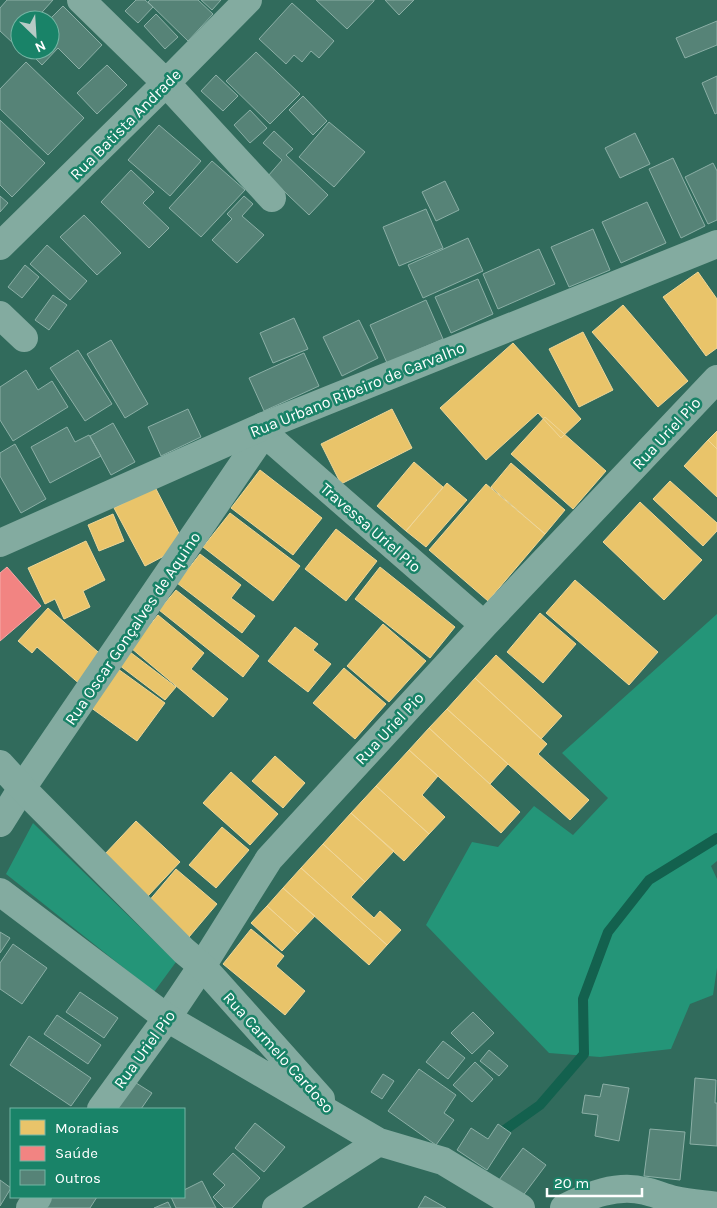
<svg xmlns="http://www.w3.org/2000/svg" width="717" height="1208" font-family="Karla,sans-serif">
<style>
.green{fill:#249578}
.homes{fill:#e9c46a;stroke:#f0d697}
.health{fill:#f28482;stroke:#f6a9a8}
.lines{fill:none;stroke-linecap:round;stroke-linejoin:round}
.stream{stroke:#13614e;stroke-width:10}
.building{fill:#568377;stroke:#8bafa6}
.minor{stroke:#83aba0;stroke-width:28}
.tertiary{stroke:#83aba0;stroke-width:28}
.labels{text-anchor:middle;stroke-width:5;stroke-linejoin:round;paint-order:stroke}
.street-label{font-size:16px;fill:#fff;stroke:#198368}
</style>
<rect width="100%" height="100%" fill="#316b5c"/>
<path class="green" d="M717 614V861L711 866 717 879V968L713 995 690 1004 671 1049 600 1057 549 1053 426 925 472 842 498 847 534 806 573 835 608 798 562 753Z
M33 823 176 962 154 992 6 874Z"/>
<path class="homes" d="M698 272 717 299V348L706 356 663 297Z
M623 305 688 381 658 407 592 332Z
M583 332 613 390 579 407 549 349Z
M513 343 581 419 561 438 538 413 486 460 440 408Z
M392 409 412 448 341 484 321 444Z
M545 417 606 471 573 509 511 454Z
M717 431V449L708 440Z
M708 440 717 449V497L684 466Z
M414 462 443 487 406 531 377 506Z
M511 463 565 510 545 534 491 487Z
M260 470 322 518 293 555 231 508Z
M670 481 717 523V531L703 546 653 499Z
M447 483 467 500 426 547 406 531Z
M486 484 545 534 488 601 429 550Z
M155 487 185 545 145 566 114 508Z
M640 502 702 560 664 600 603 542Z
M230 513 300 566 273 601 203 547Z
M113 514 124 541 99 551 88 525Z
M336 529 377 561 346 601 305 569Z
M86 541 105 580 83 591 90 607 64 619 55 599 45 604 28 568Z
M200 554 241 585 231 598 255 616 242 633 177 583Z
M380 567 455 627 430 658 355 599Z
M575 580 658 652 629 685 546 613Z
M176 590 259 656 243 677 159 610Z
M48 608 106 659 82 686 37 647 32 653 18 641Z
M540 613 576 644 543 683 507 652Z
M158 615 204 653 191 669 228 699 213 717 131 648Z
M383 624 426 661 389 702 347 666Z
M295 627 318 644 313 650 331 664 308 692 268 661Z
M130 652 176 687 165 700 119 665Z
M496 655 562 716 541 739 475 678Z
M344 668 386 704 355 739 313 703Z
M118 669 165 703 137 741 90 707Z
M475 678 547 744 538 754 589 800 570 820 447 709Z
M447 709 508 764 490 784 429 728Z
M429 728 520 812 501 833 409 750Z
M409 750 438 776 422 795 445 817 429 834 376 786Z
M275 756 305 783 283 808 252 781Z
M231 772 278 814 250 845 203 803Z
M376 786 429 834 404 861 351 813Z
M351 813 394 851 365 882 323 844Z
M136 821 180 862 148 896 104 855Z
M222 827 249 850 216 888 189 865Z
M323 844 365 882 351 897 374 918 380 911 401 930 387 945 301 868Z
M301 868 387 945 369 965 283 888Z
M176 869 217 904 189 937 148 902Z
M283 888 315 916 298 934 267 906Z
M267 906 298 934 282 951 251 923Z
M251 929 284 956 276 966 305 991 285 1015 223 964Z"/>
<path class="health" d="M7 567 41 606 0 641V573Z"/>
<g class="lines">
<path class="stream" d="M496 1136 540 1105 584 1054 583 999 608 932 649 880 717 838"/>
</g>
<path class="building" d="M7 0H53L35 20H20V37L14 44 0 31V8Z
M136 0H145L153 7 138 23 125 11Z
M150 0H198L213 14 188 41 148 2Z
M201 0H221L212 10Z
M316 0H374V1L347 29Z
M385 0H414L399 15Z
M292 3 334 41 319 58 311 51 302 62 294 55 286 64 259 39Z
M63 6 102 45 79 69 58 48 42 65 27 50H50L49 20Z
M156 14 178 37 165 49 144 26Z
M717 21V45L685 58 676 38Z
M256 52 300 94 270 124 226 81Z
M26 62 84 118 48 155 0 109V89Z
M107 65 127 85 97 114 77 93Z
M216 75 238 96 223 111 201 91Z
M717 76V113L715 114 702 83Z
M303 96 327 121 313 135 289 110Z
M250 110 267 128 250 143 234 125Z
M0 120 45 163 12 197 0 185Z
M329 122 365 152 334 187 299 157Z
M159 125 201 161 170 196 128 160Z
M274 131 293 149 286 155 328 195 309 215 268 176 282 160 263 143Z
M635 133 650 164 620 178 605 148Z
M673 158 705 226 681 238 649 169Z
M212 161 245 190 201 237 169 208Z
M713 163 717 171V220L708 224 685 177Z
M131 170 154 192 143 203 169 228 149 248 101 202Z
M445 181 459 210 436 221 422 192Z
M0 196 8 203 0 212Z
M244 196 253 204 242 216 264 235 237 263 212 240 232 219 227 214Z
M647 202 666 243 621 263 602 222Z
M426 209 443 248 399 266 383 227Z
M84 215 121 253 97 275 60 237Z
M593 229 610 270 569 287 551 247Z
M468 238 483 271 423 298 408 265Z
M47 245 87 281 70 300 30 264Z
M539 249 555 284 498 309 483 274Z
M25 265 39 277 22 298 8 287Z
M478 279 493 314 451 333 435 297Z
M53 295 67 305 49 330 35 320Z
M426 300 443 339 387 363 370 325Z
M294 318 308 349 273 363 260 333Z
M359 320 378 358 342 376 323 337Z
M111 340 148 404 125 418 87 354Z
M78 350 112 404 85 421 50 368Z
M304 353 319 386 264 411 249 378Z
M26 370 38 390 52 381 68 407 13 441 0 420V387Z
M188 409 201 437 161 456 148 427Z
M113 423 135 462 111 475 90 436Z
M67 427 75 442 89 435 101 456 50 483 31 447Z
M15 444 46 499 21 513 0 476V453Z
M0 932 10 938 0 953Z
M13 944 47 968 22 1004 0 989V963Z
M80 992 118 1018 104 1038 66 1012Z
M473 1012 494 1033 472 1054 451 1033Z
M57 1015 101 1045 88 1064 44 1034Z
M29 1036 91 1078 71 1106 10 1065Z
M443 1041 465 1058 448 1079 426 1062Z
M489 1050 508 1066 499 1076 480 1061Z
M475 1062 493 1079 472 1102 453 1085Z
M419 1069 456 1095 444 1113 454 1120 436 1145 388 1111Z
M383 1074 394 1081 382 1099 371 1092Z
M695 1078 716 1080 715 1103H717V1146L690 1144Z
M133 1081 152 1093 141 1109H114Z
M603 1084 629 1088 619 1141 595 1136 598 1115 582 1113 585 1095 600 1097Z
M255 1123 285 1147 264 1172 235 1148Z
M498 1124 511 1133 487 1170 457 1150 471 1128 488 1139Z
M650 1129 685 1132 680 1180 644 1176Z
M523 1148 546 1165 522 1197 499 1180Z
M233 1153 260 1178 232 1208H224L213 1197 225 1185 213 1174Z
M0 1180 11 1188 0 1206Z
M202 1181 216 1208H176L171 1197H184V1190Z
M425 1196 446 1208H418Z
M48 1197H97L90 1208H41Z
M168 1202 171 1208H154Z"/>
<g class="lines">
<path class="minor" d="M81 0 166 83 272 198
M0 246 166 83 248 0
M0 315 24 338
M264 426V433L484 625
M0 823 22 788 264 433
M101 1109 167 1018 202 966 269 859 484 625 717 379
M30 1208 38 1197
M564 1208C589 1195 617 1184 645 1191 655 1193 665 1198 675 1200 689 1203 703 1204 717 1206"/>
<path class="tertiary" d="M0 543 264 426 717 244
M0 764 22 788 184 951 202 966 321 1099
M0 892 167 1018 379 1142 443 1161 521 1208
M276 1208 379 1142"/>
</g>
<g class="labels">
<g class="street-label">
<text transform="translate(125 124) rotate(-45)" y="6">Rua Batista Andrade</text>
<text transform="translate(357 389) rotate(-22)" y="6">Rua Urbano Ribeiro de Carvalho</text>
<text transform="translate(666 433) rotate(-47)" y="6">Rua Uriel Pio</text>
<text transform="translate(371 527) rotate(41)" y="6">Travessa Uriel Pio</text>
<text transform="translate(132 628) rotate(-56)" y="6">Rua Oscar Gonçalves de Aquino</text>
<text transform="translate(389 728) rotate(-47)" y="6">Rua Uriel Pio</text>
<text transform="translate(144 1049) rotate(-54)" y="6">Rua Uriel Pio</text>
<text transform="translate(279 1052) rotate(48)" y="6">Rua Carmelo Cardoso</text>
</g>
</g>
<rect x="10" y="1108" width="175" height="90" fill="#198368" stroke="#75b5a4"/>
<rect x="20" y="1120" width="25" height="15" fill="#e9c46a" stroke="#75b5a4"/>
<text x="55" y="1133" font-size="15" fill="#ffffff">Moradias</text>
<rect x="20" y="1146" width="25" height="15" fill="#f28482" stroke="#75b5a4"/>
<text x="55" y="1158" font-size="15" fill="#ffffff">Saúde</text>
<rect x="20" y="1170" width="25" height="15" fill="#568377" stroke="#75b5a4"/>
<text x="55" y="1183" font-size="15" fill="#ffffff">Outros</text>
<g transform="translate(35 35) rotate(155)"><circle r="24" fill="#198368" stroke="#75b5a4"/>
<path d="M0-4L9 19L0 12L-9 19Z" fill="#b7cbc6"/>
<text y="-8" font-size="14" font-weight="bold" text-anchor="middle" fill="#ffffff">N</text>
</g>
<path d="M547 1188v8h95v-8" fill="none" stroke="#ffffff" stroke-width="2.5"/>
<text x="554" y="1188" font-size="15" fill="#ffffff" stroke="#198368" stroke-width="4" paint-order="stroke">20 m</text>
</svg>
